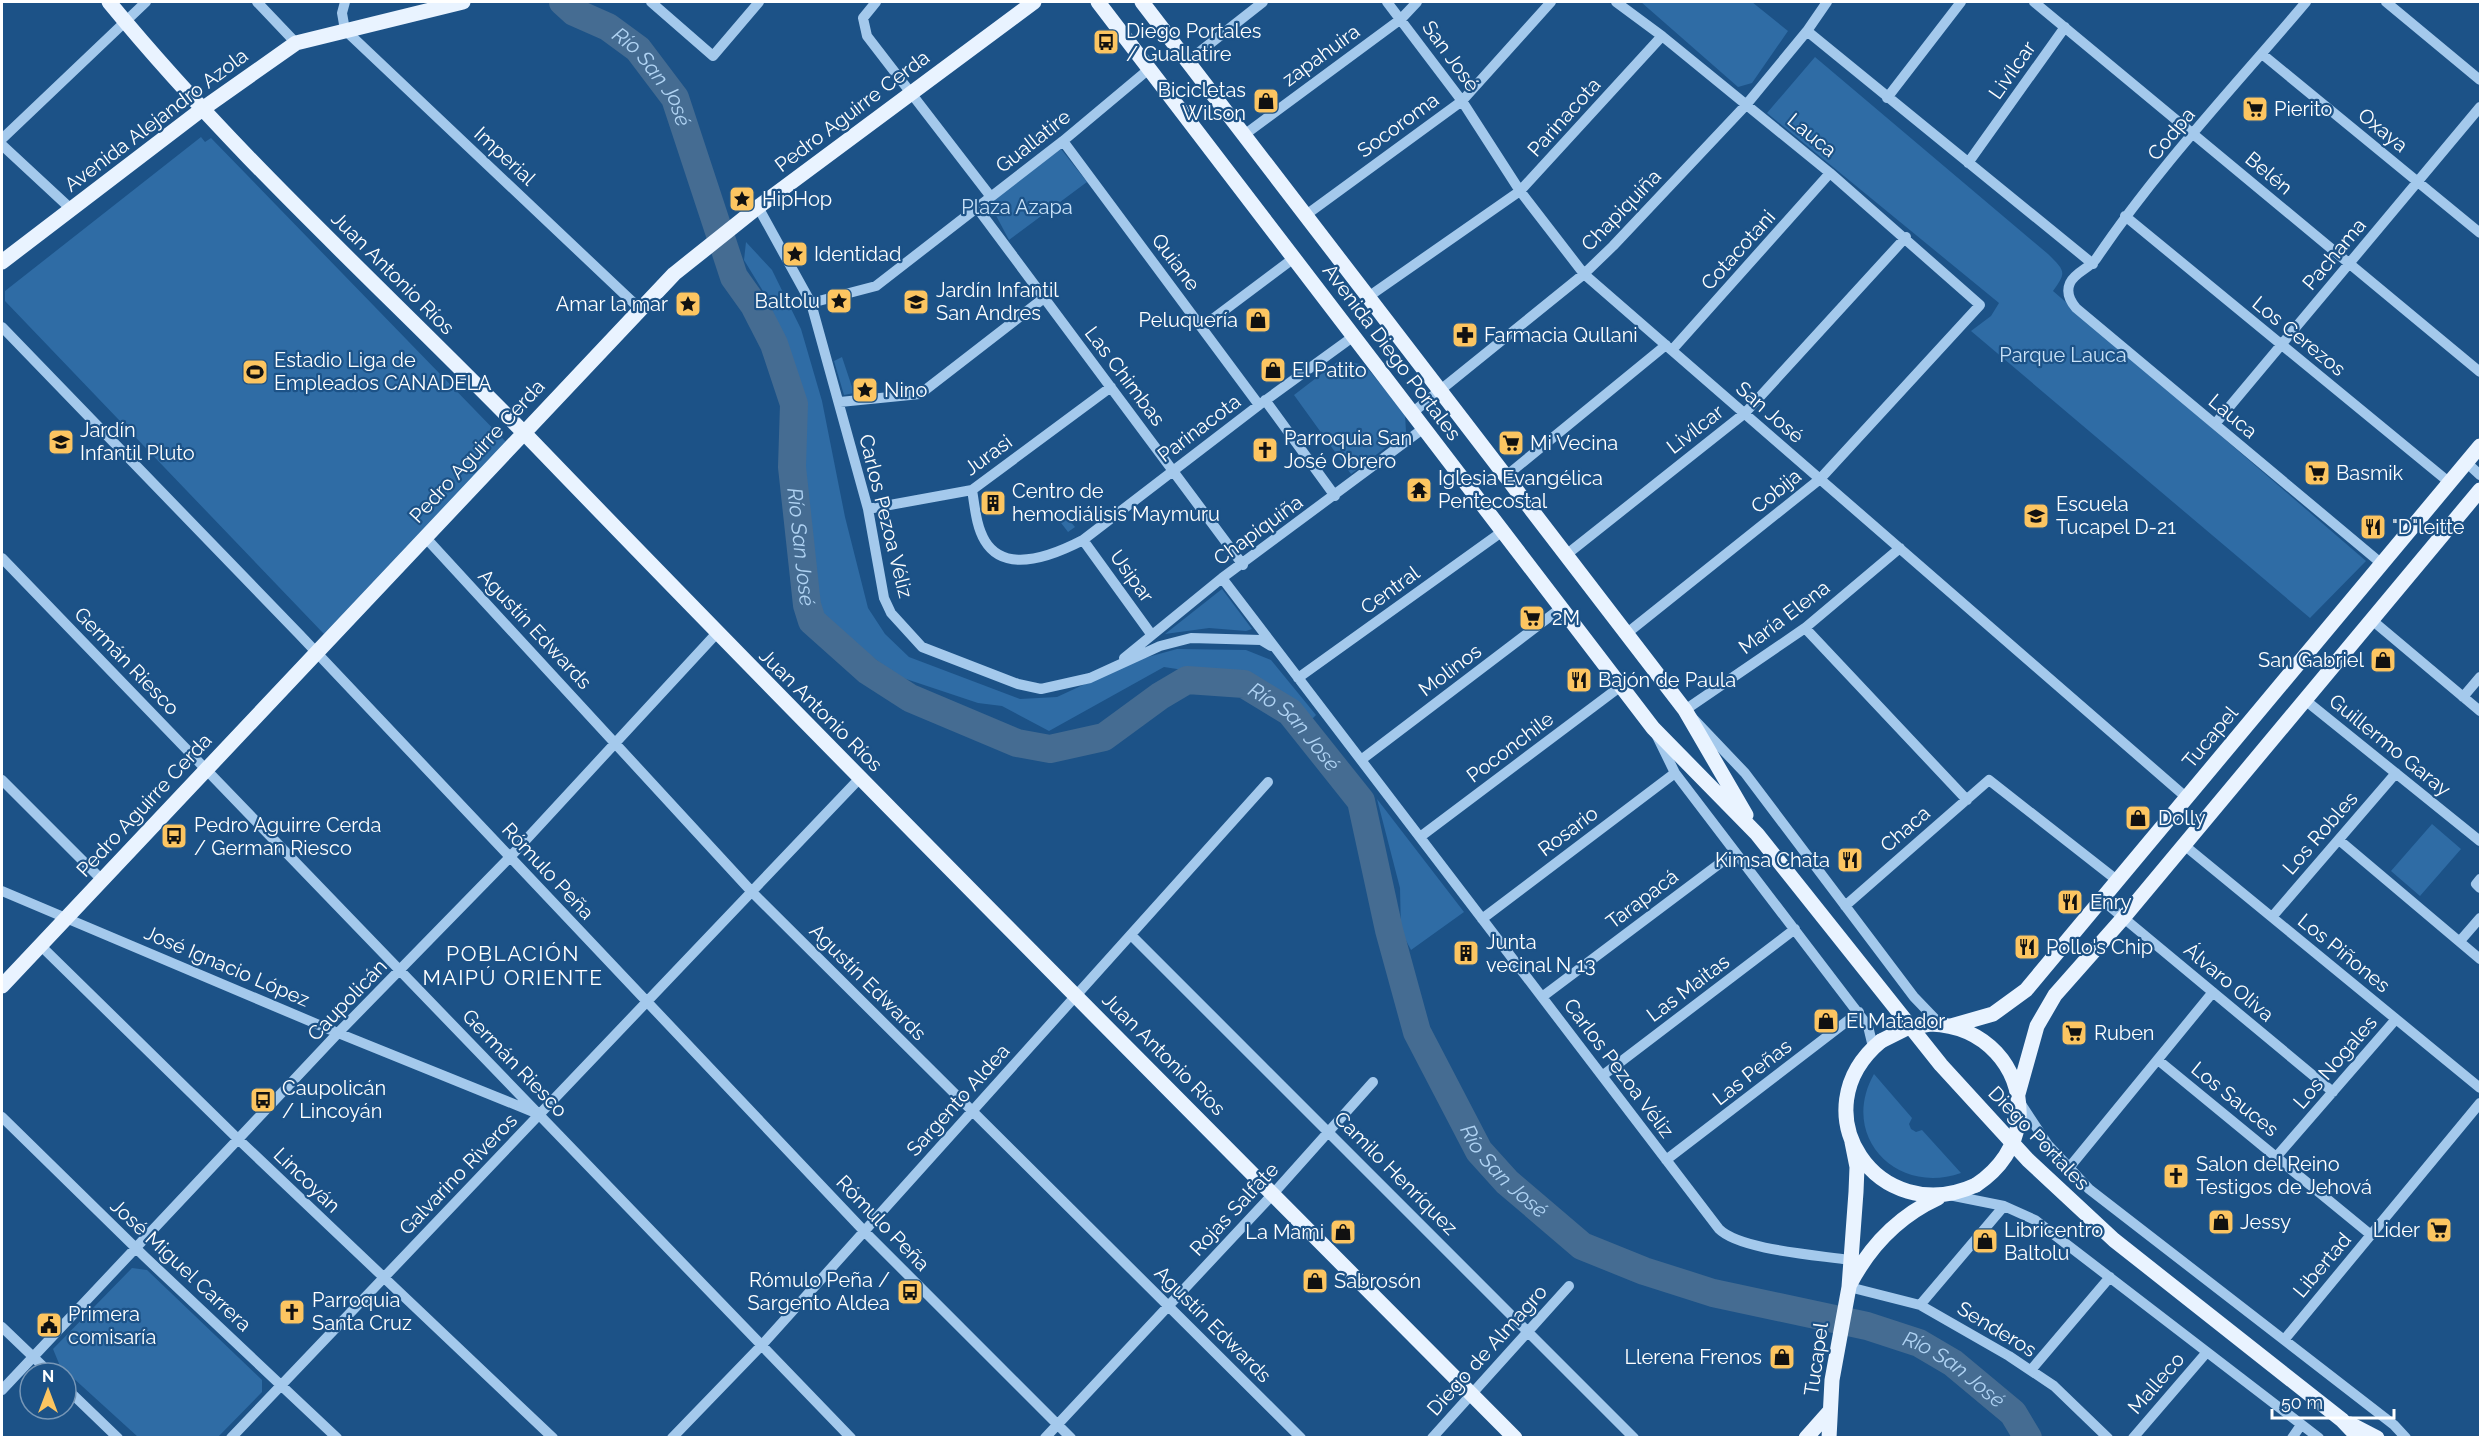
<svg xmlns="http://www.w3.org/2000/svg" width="2482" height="1439" font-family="Raleway,sans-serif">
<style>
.green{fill:#2f6ca5}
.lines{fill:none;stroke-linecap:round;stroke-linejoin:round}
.river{stroke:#456c92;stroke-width:28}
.minor{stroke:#a4c9ec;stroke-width:10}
.major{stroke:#e9f3ff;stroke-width:15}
.major-bridge{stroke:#e9f3ff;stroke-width:15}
.labels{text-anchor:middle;stroke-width:4.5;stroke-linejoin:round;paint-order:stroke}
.poi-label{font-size:20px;fill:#fff;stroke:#1c5287;text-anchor:start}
.street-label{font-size:20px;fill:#fff;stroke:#1c5287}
.park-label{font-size:20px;fill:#c9e2f8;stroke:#1c5287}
.water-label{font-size:21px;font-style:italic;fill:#b0d3f3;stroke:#1c5287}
.neighbourhood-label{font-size:21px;letter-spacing:1.5px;fill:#fff;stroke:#1c5287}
</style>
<rect width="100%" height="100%" fill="#1c5287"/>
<path class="green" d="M1641 2H1752L1788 31 1752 83 1738 87Z
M1815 57 2048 254C2065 271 2067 272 2053 291L2366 561 2310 618 1971 331 1991 316 1999 303 1767 113Z
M201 137 205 142 211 138 506 442 324 634 5 301V291Z
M1061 149 1087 182 1009 240 991 206 998 195Z
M746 242 772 270 801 329 822 401 845 517 868 608 885 634 909 657 1020 699 1057 697 1137 660 1177 649 1246 650 1271 660 1316 715 1309 722 1277 693 1235 678 1164 667 1049 731 1002 706 978 703 897 676 852 641 825 624 816 610 812 594 815 571 797 497 802 450 790 384 783 347 766 296 744 260Z
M842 357 854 393 844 395 834 361Z
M1337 362 1364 364 1405 414 1406 432 1351 474 1294 395Z
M1061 511 1075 527 1068 532 1055 515Z
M1222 589 1252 629 1246 631 1209 628 1165 634Z
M1377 799 1464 912 1411 950 1401 931 1400 888Z
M2432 824 2461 849 2420 896 2391 871Z
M1874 1074 1912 1118 1909 1124 1911 1129 1916 1132 1922 1130 1961 1173C1896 1196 1839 1136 1874 1074Z
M132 1268 147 1270 262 1380V1392L218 1437H138L60 1366 53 1349Z"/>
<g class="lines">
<path class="river" id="s1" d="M563 2 574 12 608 27 638 49 675 98 734 277 754 305 774 344 794 404 792 467 807 605 812 621 868 671 910 698 1017 743 1050 749 1104 737 1160 696 1187 680 1244 684 1290 712 1361 801 1389 930 1417 1032 1479 1151 1507 1182 1582 1246 1644 1271 1713 1293 1867 1326 1919 1343 1953 1363 2013 1413 2028 1438"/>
<path class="minor" d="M257 2 296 43
M345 2 342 13 345 30 640 309
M651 2 713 56 759 2
M876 2 863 18 867 36 991 197
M1387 2 1462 101 1520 191 1584 274 2187 798
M1616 2 1662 36 1830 173 1980 305 1820 479 1626 634
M2034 2 2480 372
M2306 2C2235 86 2158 167 2096 259 2090 268 2075 272 2070 283 2066 292 2070 301 2076 308L2382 564
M2386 2 2480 80
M1807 31 2093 264
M2262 54 2480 233
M1188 61 1263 2
M1887 98 1961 2
M1244 135 1401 19 1417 2
M2 139 146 2
M1063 141 1259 405
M2 145 71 209
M1968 163 2065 27
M758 207 811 303 868 509 884 598 891 613 922 647 1018 684 1041 689 1090 678 1160 646 1191 638 1261 640 1271 646
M978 209 1243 565
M1306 215 1462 101 1551 2
M2125 216 2450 483
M1368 297 1520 191 1662 36
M811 303 876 286 1063 141 1149 69
M2 327 299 634 864 1231 1071 1438
M1202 327 1294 258
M1672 350 1830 173
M1265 400 1335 496
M840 402 920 394 1044 298
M1412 413 1584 274 1613 246 1746 105 1807 31 1827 2
M2215 424 2480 107
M2467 463 2480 475
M1506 476 1666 345
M972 490C975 507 976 526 985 541 1006 576 1056 554 1083 540L1259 405 1354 336
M868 509 972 490 1111 387
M425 537 752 892 1301 1438
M1083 540 1151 634
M1900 548 1805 628 1685 710 1745 773 1914 997 1940 1024
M1566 555 1745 413 1906 237
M2 558 851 1438
M1222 578 1719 1229C1740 1250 1818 1255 1849 1260
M2373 621 2480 711
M1805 628 1967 800
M1124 658 1222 578 1424 428
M1298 678 1503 531
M2463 697 2480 677
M2305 700 2480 841
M1656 734 1675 773 1868 1026 1873 1047
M1361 760 1561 608
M2 780 102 880
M1420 837 1621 686
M2339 840 2480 959
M2184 845 2480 1088
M2480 879 2476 884 2480 888
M2 891 338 1033 536 1113
M2102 900 2333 1092
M1845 906 1989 780 2118 881
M2272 917 2396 773
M1482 919 1675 773
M1131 935 1634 1438
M2460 941 2480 918
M40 945 239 1140 553 1438
M1542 997 1735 852
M2158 1060 2371 1235
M1602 1076 1795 929
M2019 1101 2048 1145 2089 1189 2394 1425 2406 1438
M2 1117 145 1257 337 1438
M2277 1156 2396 1019
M1666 1160 1859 1012
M2068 1169 2213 992
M1949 1195 2004 1206 2035 1220 2319 1438
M1849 1287 1920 1305 2009 1356 2054 1386 2108 1438
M1920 1305 2004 1206
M2 1327 50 1373
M2284 1340 2480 1103
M2031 1370 2110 1277
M66 1388 118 1438
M2 1390 338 1033 510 857 716 634
M231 1438 860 778
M672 1438 762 1345 1268 782
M1045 1438 1273 1194 1373 1082
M1432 1438 1569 1286
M2133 1438 2207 1352
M2292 1438 2301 1425"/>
<path class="major" d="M109 2C237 158 388 293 529 438 854 775 1185 1106 1515 1438
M1098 2 1653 728 1757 834 1941 1065 2028 1160 2114 1240 2342 1420 2359 1438
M1142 2 1685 710 1746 815
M2 262 201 110 296 43 463 2
M2 986 674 274 758 207 1034 2
M1931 1024C1984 1026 2022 1066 2019 1119
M1951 1026 1993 1014 2026 990 2480 446
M1881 1041C1797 1111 1878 1230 1976 1185
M2018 1094 2037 1026 2055 995 2124 917 2480 490
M1850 1284C1870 1246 1899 1216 1938 1198
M2350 1424 2377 1438
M1806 1438 1830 1411
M1829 1438 1832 1380 1849 1287 1856 1192 1857 1167 1852 1142"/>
<path class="major-bridge" d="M1881 1041 1905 1029 1931 1024
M1976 1185C2000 1169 2015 1148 2019 1119"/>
</g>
<defs>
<g id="bus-square" transform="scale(1.35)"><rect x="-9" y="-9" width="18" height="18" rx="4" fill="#fcc561" stroke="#1c5287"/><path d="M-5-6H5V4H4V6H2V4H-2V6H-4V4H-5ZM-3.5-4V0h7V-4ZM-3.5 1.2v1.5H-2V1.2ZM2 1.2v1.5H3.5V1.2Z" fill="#111"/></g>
<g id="shop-square" transform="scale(1.35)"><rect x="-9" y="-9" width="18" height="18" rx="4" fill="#fcc561" stroke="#1c5287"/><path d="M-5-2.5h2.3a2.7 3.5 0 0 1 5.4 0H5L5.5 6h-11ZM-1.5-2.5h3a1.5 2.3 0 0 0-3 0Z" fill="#111"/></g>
<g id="supermarket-square" transform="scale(1.35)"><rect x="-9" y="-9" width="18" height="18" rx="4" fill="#fcc561" stroke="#1c5287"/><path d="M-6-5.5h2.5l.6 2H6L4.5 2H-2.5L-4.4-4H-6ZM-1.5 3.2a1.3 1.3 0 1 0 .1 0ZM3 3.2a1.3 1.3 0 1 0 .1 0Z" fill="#111"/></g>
<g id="sight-square" transform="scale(1.35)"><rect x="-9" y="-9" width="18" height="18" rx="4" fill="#fcc561" stroke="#1c5287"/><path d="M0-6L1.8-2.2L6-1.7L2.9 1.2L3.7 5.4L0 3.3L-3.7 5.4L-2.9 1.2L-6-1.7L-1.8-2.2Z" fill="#111"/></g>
<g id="school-square" transform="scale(1.35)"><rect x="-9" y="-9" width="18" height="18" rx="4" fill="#fcc561" stroke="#1c5287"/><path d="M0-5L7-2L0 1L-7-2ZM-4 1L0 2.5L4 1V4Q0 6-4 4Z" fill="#111"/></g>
<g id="pharmacy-square" transform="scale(1.35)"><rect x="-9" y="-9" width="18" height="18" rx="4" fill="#fcc561" stroke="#1c5287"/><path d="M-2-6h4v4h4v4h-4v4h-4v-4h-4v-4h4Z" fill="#111"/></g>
<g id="stadium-square" transform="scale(1.35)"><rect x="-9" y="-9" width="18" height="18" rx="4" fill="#fcc561" stroke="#1c5287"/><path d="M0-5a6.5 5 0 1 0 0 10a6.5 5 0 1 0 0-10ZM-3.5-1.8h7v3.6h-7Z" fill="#111"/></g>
<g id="church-square" transform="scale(1.35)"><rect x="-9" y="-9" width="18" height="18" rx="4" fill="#fcc561" stroke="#1c5287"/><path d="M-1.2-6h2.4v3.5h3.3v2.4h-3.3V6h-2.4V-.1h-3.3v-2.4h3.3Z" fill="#111"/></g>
<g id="temple-square" transform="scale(1.35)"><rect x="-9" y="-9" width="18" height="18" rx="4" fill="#fcc561" stroke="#1c5287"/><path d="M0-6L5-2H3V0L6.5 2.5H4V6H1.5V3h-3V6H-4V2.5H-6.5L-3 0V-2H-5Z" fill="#111"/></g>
<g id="building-square" transform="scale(1.35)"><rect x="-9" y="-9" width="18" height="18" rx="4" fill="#fcc561" stroke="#1c5287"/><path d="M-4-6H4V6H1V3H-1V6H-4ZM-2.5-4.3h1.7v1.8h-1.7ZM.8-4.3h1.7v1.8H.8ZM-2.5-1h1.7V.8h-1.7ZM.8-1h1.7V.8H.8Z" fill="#111"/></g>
<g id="restaurant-square" transform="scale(1.35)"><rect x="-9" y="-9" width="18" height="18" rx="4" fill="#fcc561" stroke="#1c5287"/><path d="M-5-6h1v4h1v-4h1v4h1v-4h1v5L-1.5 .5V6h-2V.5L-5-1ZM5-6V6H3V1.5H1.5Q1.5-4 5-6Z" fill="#111"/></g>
<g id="civic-square" transform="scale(1.35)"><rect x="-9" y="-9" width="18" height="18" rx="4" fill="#fcc561" stroke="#1c5287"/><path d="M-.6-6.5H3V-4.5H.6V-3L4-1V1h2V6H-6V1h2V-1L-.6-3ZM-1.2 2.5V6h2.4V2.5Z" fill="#111"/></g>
</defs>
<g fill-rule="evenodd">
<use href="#bus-square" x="1106" y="42"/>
<use href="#shop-square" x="1266" y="101"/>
<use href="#supermarket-square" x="2255" y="109"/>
<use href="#sight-square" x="742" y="199"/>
<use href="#sight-square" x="795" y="254"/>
<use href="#sight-square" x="839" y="301"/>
<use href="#school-square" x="916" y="302"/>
<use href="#sight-square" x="688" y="304"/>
<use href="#shop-square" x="1258" y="320"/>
<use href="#pharmacy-square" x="1465" y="335"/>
<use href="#shop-square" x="1273" y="370"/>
<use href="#stadium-square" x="255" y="372"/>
<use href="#sight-square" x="865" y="390"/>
<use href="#school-square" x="61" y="442"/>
<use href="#supermarket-square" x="1511" y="443"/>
<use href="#church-square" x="1265" y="450"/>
<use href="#supermarket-square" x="2317" y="473"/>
<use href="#temple-square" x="1419" y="490"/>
<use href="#building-square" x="993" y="503"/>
<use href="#school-square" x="2036" y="516"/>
<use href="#restaurant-square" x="2373" y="527"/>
<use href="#supermarket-square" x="1532" y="618"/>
<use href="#shop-square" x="2383" y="660"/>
<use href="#restaurant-square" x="1579" y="680"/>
<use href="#shop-square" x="2138" y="818"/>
<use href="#bus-square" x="174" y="836"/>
<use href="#restaurant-square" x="1850" y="860"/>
<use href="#restaurant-square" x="2070" y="902"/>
<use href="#restaurant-square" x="2027" y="947"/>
<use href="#building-square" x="1466" y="953"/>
<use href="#shop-square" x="1826" y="1021"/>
<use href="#supermarket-square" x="2074" y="1033"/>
<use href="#bus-square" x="263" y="1100"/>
<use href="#church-square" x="2176" y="1176"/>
<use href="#shop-square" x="2221" y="1222"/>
<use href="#supermarket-square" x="2439" y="1230"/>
<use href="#shop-square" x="1343" y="1232"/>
<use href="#shop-square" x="1985" y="1241"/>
<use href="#shop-square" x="1315" y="1281"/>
<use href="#bus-square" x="910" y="1292"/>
<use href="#church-square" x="292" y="1312"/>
<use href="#civic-square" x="49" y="1325"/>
<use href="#shop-square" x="1782" y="1357"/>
</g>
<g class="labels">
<g class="poi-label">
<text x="1126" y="38">Diego Portales<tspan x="1126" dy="23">/ Guallatire</tspan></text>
<text x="1246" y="97" text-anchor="end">Bicicletas<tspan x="1246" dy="23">Wilson</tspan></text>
<text x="2274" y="116">Pierito</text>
<text x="762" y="206">HipHop</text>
<text x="814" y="261">Identidad</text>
<text x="936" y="297">Jardín Infantil<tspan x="936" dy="23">San Andres</tspan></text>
<text x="820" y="308" text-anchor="end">Baltolu</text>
<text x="668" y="311" text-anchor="end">Amar la mar</text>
<text x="1238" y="327" text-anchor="end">Peluquería</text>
<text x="1484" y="342">Farmacia Qullani</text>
<text x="274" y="367">Estadio Liga de<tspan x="274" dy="23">Empleados CANADELA</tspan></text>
<text x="1292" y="377">El Patito</text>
<text x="884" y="397">Nino</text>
<text x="80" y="437">Jardín<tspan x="80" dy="23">Infantil Pluto</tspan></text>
<text x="1284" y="445">Parroquia San<tspan x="1284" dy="23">José Obrero</tspan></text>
<text x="1530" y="450">Mi Vecina</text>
<text x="2336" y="480">Basmik</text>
<text x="1438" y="485">Iglesia Evangélica<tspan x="1438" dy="23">Pentecostal</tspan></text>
<text x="1012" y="498">Centro de<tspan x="1012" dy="23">hemodiálisis Maymuru</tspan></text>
<text x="2056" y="511">Escuela<tspan x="2056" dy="23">Tucapel D-21</tspan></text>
<text x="2392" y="534">"D"leitte</text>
<text x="1552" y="625">2M</text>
<text x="2364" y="667" text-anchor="end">San Gabriel</text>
<text x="1598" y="687">Bajón de Paula</text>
<text x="2158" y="825">Dolly</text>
<text x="194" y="832">Pedro Aguirre Cerda<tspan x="194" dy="23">/ German Riesco</tspan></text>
<text x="1830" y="867" text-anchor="end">Kimsa Chata</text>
<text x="2090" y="909">Enry</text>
<text x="1486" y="949">Junta<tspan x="1486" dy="23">vecinal N 13</tspan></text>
<text x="2046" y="954">Pollo's Chip</text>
<text x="1846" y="1028">El Matador</text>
<text x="2094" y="1040">Ruben</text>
<text x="282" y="1095">Caupolicán<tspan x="282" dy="23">/ Lincoyán</tspan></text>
<text x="2196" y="1171">Salon del Reino<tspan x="2196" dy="23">Testigos de Jehová</tspan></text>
<text x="2240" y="1229">Jessy</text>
<text x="2004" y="1237">Libricentro<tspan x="2004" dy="23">Baltolu</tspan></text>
<text x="2420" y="1237" text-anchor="end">Lider</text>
<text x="1324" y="1239" text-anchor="end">La Mami</text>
<text x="890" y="1287" text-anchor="end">Rómulo Peña /<tspan x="890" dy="23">Sargento Aldea</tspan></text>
<text x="1334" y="1288">Sabrosón</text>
<text x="312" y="1307">Parroquia<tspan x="312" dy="23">Santa Cruz</tspan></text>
<text x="68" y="1321">Primera<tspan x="68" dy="23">comisaría</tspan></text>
<text x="1762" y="1364" text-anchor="end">Llerena Frenos</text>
</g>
<g class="street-label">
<text transform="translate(1321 55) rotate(-36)" y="7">zapahuira</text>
<text transform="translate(1451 56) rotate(54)" y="7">San José</text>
<text transform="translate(2012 70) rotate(-55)" y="7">Livílcar</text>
<text transform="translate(852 111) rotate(-37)" y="7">Pedro Aguirre Cerda</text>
<text transform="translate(1564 117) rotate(-48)" y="7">Parinacota</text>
<text transform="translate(156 120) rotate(-37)" y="7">Avenida Alejandro Azola</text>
<text transform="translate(1398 125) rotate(-36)" y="7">Socoroma</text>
<text transform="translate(2383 130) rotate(39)" y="7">Oxaya</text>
<text transform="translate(2171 134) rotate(-50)" y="7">Codpa</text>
<text transform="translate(1812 135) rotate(39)" y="7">Lauca</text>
<text transform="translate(1033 141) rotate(-38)" y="7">Guallatire</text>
<text transform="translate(505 156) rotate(43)" y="7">Imperial</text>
<text transform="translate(2269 173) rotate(40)" y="7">Belén</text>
<text transform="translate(1621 210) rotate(-46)" y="7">Chapiquiña</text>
<text transform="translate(1738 250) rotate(-48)" y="7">Cotacotani</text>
<text transform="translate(2334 254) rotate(-50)" y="7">Pachama</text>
<text transform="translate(1176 262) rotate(53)" y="7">Quiane</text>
<text transform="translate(393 273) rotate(45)" y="7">Juan Antonio Ríos</text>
<text transform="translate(2299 336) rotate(39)" y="7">Los Cerezos</text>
<text transform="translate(1392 352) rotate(53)" y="7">Avenida Diego Portales</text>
<text transform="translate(1125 376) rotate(53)" y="7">Las Chimbas</text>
<text transform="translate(1770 412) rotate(41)" y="7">San José</text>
<text transform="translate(2233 416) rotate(40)" y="7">Lauca</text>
<text transform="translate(1199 428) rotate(-37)" y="7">Parinacota</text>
<text transform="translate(1695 429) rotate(-38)" y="7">Livílcar</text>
<text transform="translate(477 451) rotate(-47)" y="7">Pedro Aguirre Cerda</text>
<text transform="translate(988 455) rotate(-36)" y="7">Jurasi</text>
<text transform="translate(1776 491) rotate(-39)" y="7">Cobija</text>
<text transform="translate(886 516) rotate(76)" y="7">Carlos Pezoa Véliz</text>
<text transform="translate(1258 530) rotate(-36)" y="7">Chapiquiña</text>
<text transform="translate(1132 576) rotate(54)" y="7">Usipar</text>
<text transform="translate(1390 590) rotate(-36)" y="7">Central</text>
<text transform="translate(1784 617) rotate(-37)" y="7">María Elena</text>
<text transform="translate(535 629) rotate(47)" y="7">Agustín Edwards</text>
<text transform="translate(127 661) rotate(46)" y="7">Germán Riesco</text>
<text transform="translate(1450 670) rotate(-37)" y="7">Molinos</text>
<text transform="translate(821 710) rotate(45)" y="7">Juan Antonio Ríos</text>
<text transform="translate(2210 737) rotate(-50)" y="7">Tucapel</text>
<text transform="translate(2390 745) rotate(39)" y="7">Guillermo Garay</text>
<text transform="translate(1510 747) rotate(-37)" y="7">Poconchile</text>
<text transform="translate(144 805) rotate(-47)" y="7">Pedro Aguirre Cerda</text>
<text transform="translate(1905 829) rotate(-41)" y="7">Chaca</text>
<text transform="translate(1568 831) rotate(-37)" y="7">Rosario</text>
<text transform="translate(2320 833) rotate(-49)" y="7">Los Robles</text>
<text transform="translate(548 871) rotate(47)" y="7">Rómulo Peña</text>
<text transform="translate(1642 899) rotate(-37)" y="7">Tarapacá</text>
<text transform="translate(2344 953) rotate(39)" y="7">Los Piñones</text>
<text transform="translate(227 966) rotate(23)" y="7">José Ignacio López</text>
<text transform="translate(868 982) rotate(45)" y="7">Agustín Edwards</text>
<text transform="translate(2229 982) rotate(40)" y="7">Álvaro Oliva</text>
<text transform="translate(1688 988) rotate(-37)" y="7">Las Maitas</text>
<text transform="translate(347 1000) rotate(-46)" y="7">Caupolicán</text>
<text transform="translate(1164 1054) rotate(45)" y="7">Juan Antonio Ríos</text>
<text transform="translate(2335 1062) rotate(-49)" y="7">Los Nogales</text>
<text transform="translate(515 1063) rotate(46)" y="7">Germán Riesco</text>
<text transform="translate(1619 1068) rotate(53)" y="7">Carlos Pezoa Véliz</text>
<text transform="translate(1752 1072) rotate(-38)" y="7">Las Peñas</text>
<text transform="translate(2235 1099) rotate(39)" y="7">Los Sauces</text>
<text transform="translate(958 1100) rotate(-48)" y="7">Sargento Aldea</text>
<text transform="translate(2039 1138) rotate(46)" y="7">Diego Portales</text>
<text transform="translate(1396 1173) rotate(45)" y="7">Camilo Henríquez</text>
<text transform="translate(458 1174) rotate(-46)" y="7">Galvarino Riveros</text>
<text transform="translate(307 1180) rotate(44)" y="7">Lincoyán</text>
<text transform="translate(1234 1209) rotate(-47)" y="7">Rojas Salfate</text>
<text transform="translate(883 1223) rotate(46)" y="7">Rómulo Peña</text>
<text transform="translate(181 1265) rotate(43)" y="7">José Miguel Carrera</text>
<text transform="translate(2322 1265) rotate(-50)" y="7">Libertad</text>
<text transform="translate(1213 1324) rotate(45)" y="7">Agustín Edwards</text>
<text transform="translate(1997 1329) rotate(31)" y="7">Senderos</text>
<text transform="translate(1487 1350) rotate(-48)" y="7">Diego de Almagro</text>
<text transform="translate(1816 1359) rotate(-82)" y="7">Tucapel</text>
<text transform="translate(2156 1383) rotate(-49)" y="7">Malleco</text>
</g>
<g class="park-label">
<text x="1017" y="214">Plaza Azapa</text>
<text x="2063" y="362">Parque Lauca</text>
</g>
<g class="water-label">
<text dy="7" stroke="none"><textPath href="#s1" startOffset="120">Río San José</textPath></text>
<text dy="7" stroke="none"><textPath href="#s1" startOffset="624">Río San José</textPath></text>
<text dy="7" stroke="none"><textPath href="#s1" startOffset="1254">Río San José</textPath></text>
<text dy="7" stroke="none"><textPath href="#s1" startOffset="1758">Río San José</textPath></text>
<text dy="7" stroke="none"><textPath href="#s1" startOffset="2262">Río San José</textPath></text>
</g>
<g class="neighbourhood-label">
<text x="513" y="961">POBLACIÓN<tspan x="513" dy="24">MAIPÚ ORIENTE</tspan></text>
</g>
</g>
<rect width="2482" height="1439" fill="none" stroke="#ffffff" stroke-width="6"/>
<g transform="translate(48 1391)"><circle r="28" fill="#1c5287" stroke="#7797b7" stroke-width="1.5"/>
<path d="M0-4.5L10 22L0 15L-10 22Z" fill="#fcc561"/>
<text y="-9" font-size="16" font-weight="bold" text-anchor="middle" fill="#ffffff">N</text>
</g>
<path d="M2272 1409v9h122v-9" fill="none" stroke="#ffffff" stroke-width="3"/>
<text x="2281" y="1409" font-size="18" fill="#ffffff" stroke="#1c5287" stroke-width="4.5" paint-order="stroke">50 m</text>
</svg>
